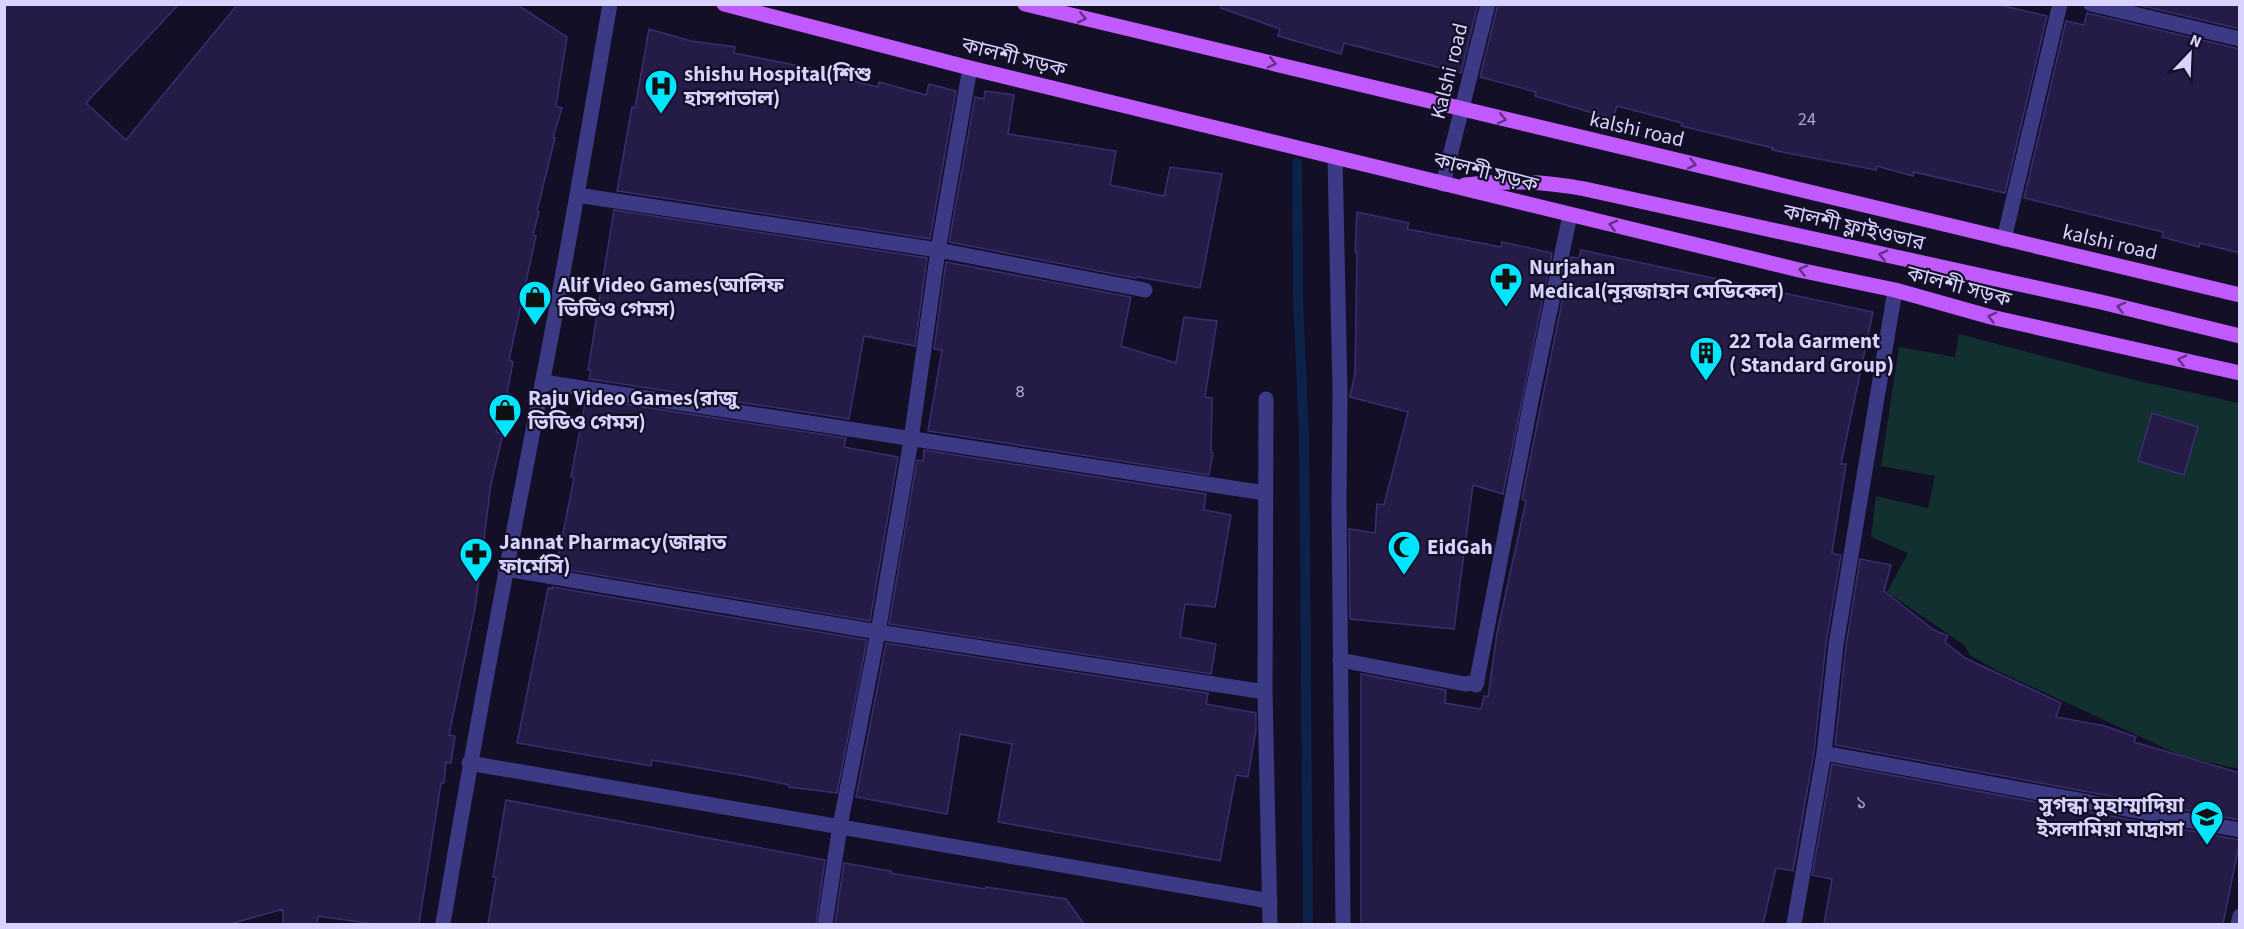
<svg xmlns="http://www.w3.org/2000/svg" width="2244" height="929" font-family="'Source Sans 3','Noto Sans Bengali',sans-serif">
<style>
.green{fill:#12302f}
.lines{fill:none;stroke-linecap:round;stroke-linejoin:round}
.stream{stroke:#0c2248;stroke-width:10}
.building{fill:#241b47;stroke:#3b2d73;stroke-width:1.5}
.minor{stroke:#3d3a85;stroke-width:15}
.major{stroke:#c25bff;stroke-width:15}
.oneway{stroke:#623188}
.labels{text-anchor:middle;stroke-width:4.5;stroke-linejoin:round;paint-order:stroke}
.number-label{font-size:18px;fill:#aca6d1}
.street-label{font-size:21px;fill:#d9d4ff;stroke:#130f26}
.poi-label{font-size:21px;font-weight:bold;fill:#d9d4ff;stroke:#130f26;text-anchor:start}
</style>
<rect width="100%" height="100%" fill="#130f26"/>
<path class="green" d="M1959 334 2130 379 2239 403V769L2182 756 1998 671 1971 656 1964 645 1887 592 1908 553 1871 537 1876 496 1928 508 1935 476 1881 466 1899 347 1955 357Z"/>
<g class="lines">
<path class="stream" d="M1297 163 1298 298 1304 434 1308 924"/>
</g>
<path class="building" d="M4 4H179L86 103 126 140 238 4H516L567 37 556 106 562 108 553 137 555 138 537 211 539 212 533 235 536 236 509 360 513 362 507 393 512 395 496 432 503 434 491 484 475 609 449 735 455 736 451 763 446 762 444 783H441L419 924H374L318 916 317 924H283V909L230 924H4Z
M1222 4H1478L1461 73 1344 43 1341 54 1278 36 1280 29 1221 8Z
M1498 4H1996L2047 16 2005 193 1914 172 1913 176 1877 166 1876 170 1772 150 1773 148 1681 126 1682 123 1617 106 1613 119 1535 96 1536 92 1480 77Z
M2138 4H2240V29L2138 5Z
M2087 13 2240 49V253L2200 243 2199 247 2162 237 2163 232 2024 198 2066 21 2084 25Z
M649 29 691 41 735 47 734 53 825 71 824 74 878 87 879 82 926 95 929 84 956 91 930 239 617 191 632 107 635 108Z
M985 91 1014 95 1008 134 1116 151 1110 185 1164 196 1170 167 1222 174 1200 288 1138 277 1134 278 949 242 975 97 984 99Z
M614 210 927 258 915 346 864 336 849 419 589 379 591 371 588 370Z
M1357 212 1409 223 1407 229 1501 247 1502 242 1552 253 1503 494 1473 485 1454 629 1350 619 1349 529 1375 533 1377 504 1384 505 1408 412 1350 397 1355 373 1357 253 1355 252Z
M1581 250 1873 312 1841 464H1846L1832 553 1841 555 1826 644 1814 752 1793 871 1776 868 1763 924H1361V674L1446 690 1445 703 1481 709 1484 696 1488 697 1497 633 1526 501 1522 499 1571 257 1579 258Z
M946 262 1131 297 1121 346 1176 363 1184 317 1217 321 1205 397 1212 398 1211 452 1213 453 1209 475 928 431 942 350 934 349Z
M586 398 846 438 844 447 898 457 870 621 556 568 574 478 571 477Z
M2152 413 2198 427 2184 475 2138 461Z
M924 450 1206 494 1204 510 1231 515 1215 607 1185 604 1180 637 1216 644 1211 674 889 624 917 460 923 461Z
M1860 559 1891 565 1884 591 1934 630 1948 636 1945 642 1965 658 2061 703 2056 717 2105 726 2136 737 2134 742 2240 773V820L1835 745 1846 646Z
M552 587 867 640 837 793 789 787V785L746 776 652 760 651 766 517 743 548 588 552 589Z
M886 643 1208 693 1206 704 1256 713V730L1248 777 1236 775 1220 861 998 822 1012 744 960 734 947 814 856 797Z
M1832 764 2240 840 2223 924H1824L1832 879 1812 875Z
M506 800 825 860 816 924H488L496 877H493Z
M844 863 891 871 890 873 985 889 986 887 1066 899 1084 924H835Z"/>
<g class="lines">
<path class="minor" d="M2091 4 2240 39
M1335 157 1340 391 1339 503 1343 924
M1443 184 1488 4
M577 195 938 250 1145 290
M2004 239 2060 4
M543 382 1265 493
M1266 399 1265 692 1270 924
M505 569 878 632 1265 692
M1340 660 1465 684 1477 682
M1476 685 1531 401 1570 215
M1824 753 2240 830
M469 763 1270 901
M443 924C473 743 507 564 542 384 567 258 588 131 610 4
M825 924 840 826 878 632 911 440 938 250 970 68
M1794 924 1824 753 1836 645 1895 290
M2238 924 2240 916"/>
<path class="major" d="M724 4 970 68 1335 157 1799 270 1895 290 1991 317 2240 373
M1025 4 2240 295
M1465 185C1509 180 1542 181 1585 189L2101 302 2240 336"/>
</g>
<defs><path id="oneway-chevron" d="M-2-3.5L2.5 0L-2 3.5" fill="none" stroke-width="1.6" stroke-linecap="round" stroke-linejoin="round" transform="scale(1.5)"/></defs>
<g class="oneway">
<use href="#oneway-chevron" transform="translate(1082 18) rotate(13)"/>
<use href="#oneway-chevron" transform="translate(1272 63) rotate(13)"/>
<use href="#oneway-chevron" transform="translate(1502 119) rotate(13)"/>
<use href="#oneway-chevron" transform="translate(1692 164) rotate(13)"/>
<use href="#oneway-chevron" transform="translate(1613 225) rotate(-166)"/>
<use href="#oneway-chevron" transform="translate(1883 255) rotate(-167)"/>
<use href="#oneway-chevron" transform="translate(1803 270) rotate(-167)"/>
<use href="#oneway-chevron" transform="translate(2121 307) rotate(-166)"/>
<use href="#oneway-chevron" transform="translate(1992 317) rotate(-166)"/>
<use href="#oneway-chevron" transform="translate(2182 360) rotate(-167)"/>
</g>
<defs>
<g id="hospital-pin" transform="scale(1.725)"><path d="M0 17L-7.5 6A9.5 9.5 0 1 1 7.5 6Z" fill="#00e5ff" stroke="#130f26"/><path d="M-5-5h3v3.5h4V-5h3V5h-3V1.5h-4V5h-3Z" fill="#111"/></g>
<g id="pharmacy-pin" transform="scale(1.725)"><path d="M0 17L-7.5 6A9.5 9.5 0 1 1 7.5 6Z" fill="#00e5ff" stroke="#130f26"/><path d="M-2-6h4v4h4v4h-4v4h-4v-4h-4v-4h4Z" fill="#111"/></g>
<g id="shop-pin" transform="scale(1.725)"><path d="M0 17L-7.5 6A9.5 9.5 0 1 1 7.5 6Z" fill="#00e5ff" stroke="#130f26"/><path d="M-5-2.5h2.3a2.7 3.5 0 0 1 5.4 0H5L5.5 6h-11ZM-1.5-2.5h3a1.5 2.3 0 0 0-3 0Z" fill="#111"/></g>
<g id="building-pin" transform="scale(1.725)"><path d="M0 17L-7.5 6A9.5 9.5 0 1 1 7.5 6Z" fill="#00e5ff" stroke="#130f26"/><path d="M-4-6H4V6H1V3H-1V6H-4ZM-2.5-4.3h1.7v1.8h-1.7ZM.8-4.3h1.7v1.8H.8ZM-2.5-1h1.7V.8h-1.7ZM.8-1h1.7V.8H.8Z" fill="#111"/></g>
<g id="mosque-pin" transform="scale(1.725)"><path d="M0 17L-7.5 6A9.5 9.5 0 1 1 7.5 6Z" fill="#00e5ff" stroke="#130f26"/><path d="M3.5-4.9A6 6 0 1 0 3.5 4.9A5 5 0 1 1 3.5-4.9Z" fill="#111"/></g>
<g id="school-pin" transform="scale(1.725)"><path d="M0 17L-7.5 6A9.5 9.5 0 1 1 7.5 6Z" fill="#00e5ff" stroke="#130f26"/><path d="M0-5L7-2L0 1L-7-2ZM-4 1L0 2.5L4 1V4Q0 6-4 4Z" fill="#111"/></g>
</defs>
<g fill-rule="evenodd">
<use href="#hospital-pin" x="661" y="86"/>
<use href="#pharmacy-pin" x="1506" y="279"/>
<use href="#shop-pin" x="535" y="297"/>
<use href="#building-pin" x="1706" y="353"/>
<use href="#shop-pin" x="505" y="410"/>
<use href="#mosque-pin" x="1404" y="547"/>
<use href="#pharmacy-pin" x="476" y="554"/>
<use href="#school-pin" x="2207" y="817"/>
</g>
<g class="labels">
<g class="number-label">
<text x="1807" y="125">24</text>
<text x="1020" y="397">৪</text>
<text x="1861" y="808">১</text>
</g>
<g class="street-label">
<text transform="translate(1014 57) rotate(14)" y="7">কালশী সড়ক</text>
<text transform="translate(1449 71) rotate(-76)" y="7">Kalshi road</text>
<text transform="translate(1637 129) rotate(13)" y="7">kalshi road</text>
<text transform="translate(1486 172) rotate(14)" y="7">কালশী সড়ক</text>
<text transform="translate(1854 227) rotate(13)" y="7">কালশী ফ্লাইওভার</text>
<text transform="translate(2110 242) rotate(13)" y="7">kalshi road</text>
<text transform="translate(1959 286) rotate(15)" y="7">কালশী সড়ক</text>
</g>
<g class="poi-label">
<text x="684" y="81">shishu Hospital(শিশু<tspan x="684" dy="24">হাসপাতাল)</tspan></text>
<text x="1529" y="274">Nurjahan<tspan x="1529" dy="24">Medical(নূরজাহান মেডিকেল)</tspan></text>
<text x="558" y="292">Alif Video Games(আলিফ<tspan x="558" dy="24">ভিডিও গেমস)</tspan></text>
<text x="1729" y="348">22 Tola Garment<tspan x="1729" dy="24">( Standard Group)</tspan></text>
<text x="528" y="405">Raju Video Games(রাজু<tspan x="528" dy="24">ভিডিও গেমস)</tspan></text>
<text x="499" y="549">Jannat Pharmacy(জান্নাত<tspan x="499" dy="24">ফার্মেসি)</tspan></text>
<text x="1427" y="554">EidGah</text>
<text x="2184" y="812" text-anchor="end">সুগন্ধা মুহাম্মাদিয়া<tspan x="2184" dy="24">ইসলামিয়া মাদ্রাসা</tspan></text>
</g>
</g>
<rect width="2244" height="929" fill="none" stroke="#d9d4ff" stroke-width="12"/>
<g transform="translate(2190 54) rotate(23)" stroke="#130f26" stroke-width="4.5" paint-order="stroke">
<path d="M0-4.5L10 22L0 15L-10 22Z" fill="#d9d4ff"/>
<text y="-9" font-size="16" font-weight="bold" text-anchor="middle" fill="#d9d4ff">N</text>
</g>
</svg>
